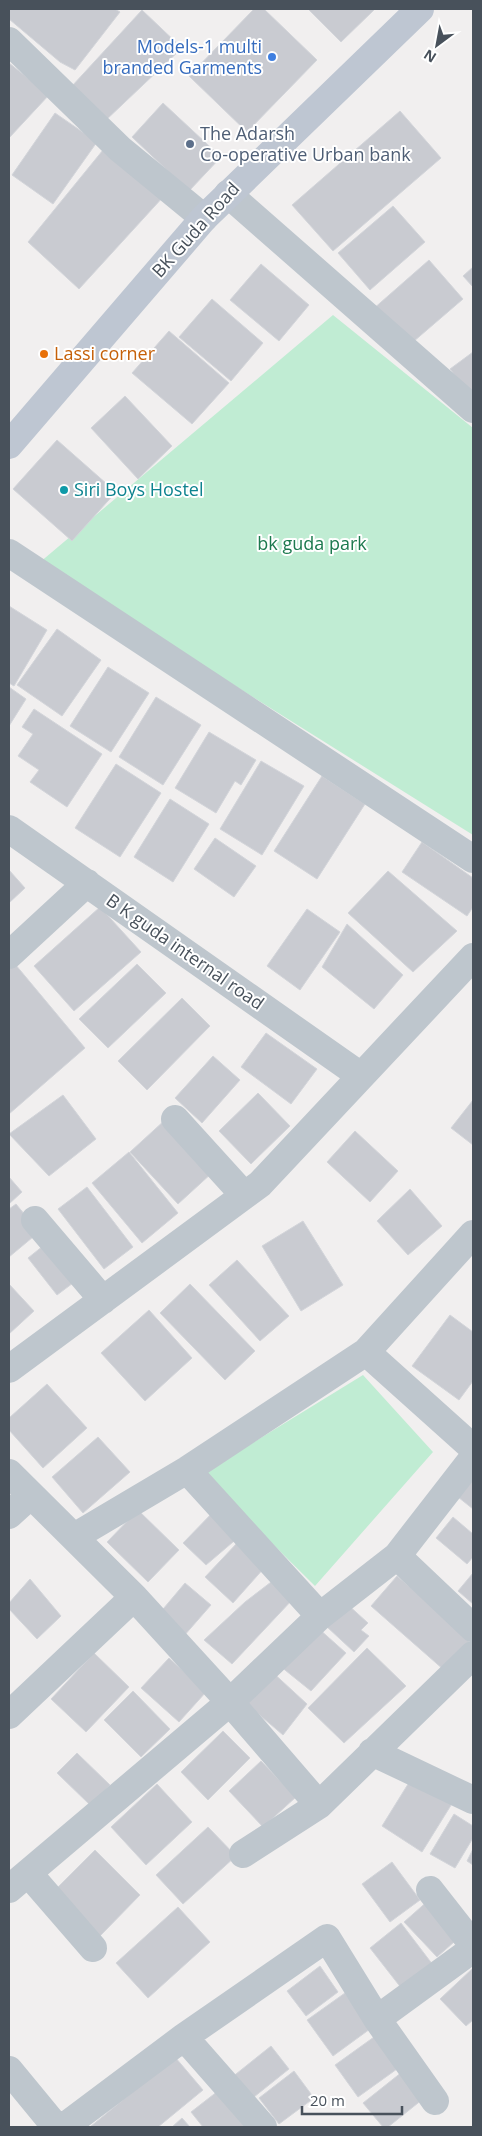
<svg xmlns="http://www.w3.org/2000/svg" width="482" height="2136" font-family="'Open Sans',sans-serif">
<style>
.green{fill:#c0ecd3}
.building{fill:#c9cbd1;stroke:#d3d5da}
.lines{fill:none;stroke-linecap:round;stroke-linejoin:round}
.street{stroke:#bec6cd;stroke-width:28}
.secondary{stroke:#bec6d2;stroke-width:28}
.shop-dot{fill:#3f7fe0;stroke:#fff;stroke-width:2}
.service-dot{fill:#5c6f8a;stroke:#fff;stroke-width:2}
.food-dot{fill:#e8710a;stroke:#fff;stroke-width:2}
.culture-dot{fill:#0f9aa8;stroke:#fff;stroke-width:2}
.labels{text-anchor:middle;stroke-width:4;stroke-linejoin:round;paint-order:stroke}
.shop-label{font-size:18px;fill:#366cbe;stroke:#fff;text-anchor:end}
.service-label{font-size:18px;fill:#4e5e75;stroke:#fff;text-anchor:start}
.street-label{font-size:18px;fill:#48515b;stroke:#fff}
.food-label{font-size:18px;fill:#c56008;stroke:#fff;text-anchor:start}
.culture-label{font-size:18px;fill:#0d838f;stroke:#fff;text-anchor:start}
.park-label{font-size:18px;fill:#1c794e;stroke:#fff}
</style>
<rect width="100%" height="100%" fill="#f1efef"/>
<path class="green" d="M333 315 473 428V835L39 563Z
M363 1375 433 1452 315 1586 202 1474Z"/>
<path class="building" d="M9 9H115L120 12 75 70 60 62 9 19Z
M254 9H264L317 60 247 132 189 76Z
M308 9H375L341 42Z
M142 10 182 48 105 121 72 86Z
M9 63 49 95 9 138Z
M163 103 221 157 189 191 132 137Z
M400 111 441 158 333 251 292 205Z
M55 113 97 142 53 204 12 175Z
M103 150 164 196 79 289 28 242Z
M393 206 425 242 370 290 338 253Z
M429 260 463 299 406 348 372 310Z
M261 264 309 305 279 341 230 300Z
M473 267V287L463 276Z
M212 299 263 343 231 381 179 337Z
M169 331 229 383 192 424 132 373Z
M473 352V398L450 369Z
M125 396 172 446 138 479 91 428Z
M57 440 116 492 72 541 13 489Z
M9 606 47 630 14 686 9 683Z
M57 629 101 660 62 716 17 685Z
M108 667 149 693 111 752 70 726Z
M9 687 26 699 9 726Z
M156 697 201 725 163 785 119 757Z
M34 709 102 754 67 807 30 782 39 770 18 756 33 734 22 727Z
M209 732 256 760 241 785 235 781 216 813 175 788Z
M261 761 304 786 262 855 220 829Z
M116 764 161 793 120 857 75 828Z
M322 776 365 804 317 879 274 851Z
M170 799 209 824 173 882 134 857Z
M215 838 256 866 234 897 194 869Z
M422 842 473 878V907L467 916 402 872Z
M9 870 25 888 9 903Z
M388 871 457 931 413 972 348 913Z
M100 907 141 952 74 1011 34 966Z
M307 909 340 932 300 990 267 966Z
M347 924 403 975 374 1009 322 967Z
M15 964 85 1048 9 1114V970Z
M137 964 166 993 108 1048 79 1019Z
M182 998 210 1026 147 1090 118 1061Z
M266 1033 317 1069 291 1104 241 1067Z
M213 1056 240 1080 202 1123 175 1098Z
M258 1093 290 1126 251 1164 219 1131Z
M63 1095 96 1139 49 1176 9 1134Z
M473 1100V1145L451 1128Z
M165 1120 213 1172 178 1204 130 1152Z
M355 1131 398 1171 370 1202 327 1162Z
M129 1152 178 1213 142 1243 92 1183Z
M9 1177 22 1192 9 1204Z
M87 1187 133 1247 104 1269 58 1209Z
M410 1189 442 1226 408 1255 377 1221Z
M16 1204 39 1232 9 1257V1209Z
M303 1221 343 1285 301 1311 262 1246Z
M48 1242 77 1280 57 1295 28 1258Z
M237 1260 289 1316 260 1341 209 1285Z
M9 1284 34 1311 9 1334Z
M190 1284 255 1351 225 1380 160 1313Z
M149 1310 192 1358 145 1401 101 1353Z
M450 1315 473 1332V1381L459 1400 412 1366Z
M47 1384 87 1428 43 1468 9 1430V1418Z
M98 1437 130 1472 83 1513 52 1477Z
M473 1479V1509L458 1497Z
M217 1508 240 1536 206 1565 183 1543Z
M138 1510 179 1550 148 1582 107 1542Z
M453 1517 473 1534V1557L467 1564 436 1538Z
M238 1542 265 1567 233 1603 205 1577Z
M473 1573V1604L458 1591Z
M397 1576 471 1639 444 1670 371 1606Z
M30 1579 61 1616 37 1639 9 1609V1603Z
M275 1579 293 1599 232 1664 204 1640 245 1602Z
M185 1583 211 1605 183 1637 158 1615Z
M346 1603 368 1623 361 1630 369 1636 354 1652 326 1626Z
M318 1628 346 1653 311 1691 280 1666Z
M367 1648 406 1686 344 1743 308 1708Z
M94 1653 129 1687 86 1732 51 1699Z
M169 1658 206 1692 179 1722 141 1688Z
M269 1669 307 1704 283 1735 242 1700Z
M133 1691 170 1729 141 1757 104 1720Z
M223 1731 250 1758 208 1800 181 1772Z
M77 1753 110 1785 90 1805 57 1773Z
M261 1761 296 1797 263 1827 229 1791Z
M413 1776 453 1802 422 1852 382 1826Z
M157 1784 192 1822 146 1865 111 1827Z
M454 1814 473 1826V1838L455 1868 430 1854Z
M208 1827 236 1856 183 1904 156 1875Z
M473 1849V1865L467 1861Z
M95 1850 140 1895 100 1936 54 1891Z
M392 1862 420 1900 390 1922 362 1884Z
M430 1899 462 1935 437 1957 404 1922Z
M178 1907 210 1942 148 1998 116 1963Z
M401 1923 433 1965 402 1989 370 1948Z
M320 1966 338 1992 306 2016 287 1991Z
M473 1968V2020L466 2026 440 1999Z
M345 1993 370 2029 333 2056 307 2020Z
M374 2037 397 2069 358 2097 335 2065Z
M271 2046 289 2069 244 2105 226 2082Z
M175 2057 203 2090 158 2127H90Z
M294 2071 314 2098 279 2124 259 2098Z
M402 2072 423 2099 388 2127H383L363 2103Z
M218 2091 248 2127H203L191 2112Z
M182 2118 190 2127H172Z"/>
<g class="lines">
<path class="street" d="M9 41 120 149 204 218
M228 194 473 409
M9 553 473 859
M9 829 361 1076
M9 955 87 883
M175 1119 244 1195
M35 1220 103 1300
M473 1234 366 1352 473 1448
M9 1369 260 1184 473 957
M187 1470 320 1616
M9 1473 134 1597 230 1702 319 1805
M9 1515 31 1495
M74 1537 187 1470 366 1352
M397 1556 473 1458
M9 1715 134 1597
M372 1752 473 1800
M243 1854 319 1805 473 1655
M28 1873 93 1948
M9 1889 230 1702 320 1616 397 1556 473 1628
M430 1890 473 1945
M377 2019 473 1949
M184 2037 263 2127
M9 2070 56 2127
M64 2127 184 2037 327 1938 377 2019 435 2101"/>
<path class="secondary" d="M9 445 204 218 420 9"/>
</g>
<circle class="shop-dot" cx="272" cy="57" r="5"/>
<circle class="service-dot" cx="190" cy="144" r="5"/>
<circle class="food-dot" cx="44" cy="354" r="5"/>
<circle class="culture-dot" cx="64" cy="490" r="5"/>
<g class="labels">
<g class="shop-label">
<text x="262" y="53">Models-1 multi<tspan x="262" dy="21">branded Garments</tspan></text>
</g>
<g class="service-label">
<text x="200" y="140">The Adarsh<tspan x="200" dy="21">Co-operative Urban bank</tspan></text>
</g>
<g class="street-label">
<text transform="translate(196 230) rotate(-48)" y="6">BK Guda Road</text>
<text transform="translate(185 952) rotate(35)" y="6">B K guda internal road</text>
</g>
<g class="food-label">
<text x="54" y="360">Lassi corner</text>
</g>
<g class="culture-label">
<text x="74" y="496">Siri Boys Hostel</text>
</g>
<g class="park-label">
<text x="312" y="550">bk guda park</text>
</g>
</g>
<rect width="482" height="2136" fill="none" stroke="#48515b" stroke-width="20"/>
<g transform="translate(437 45) rotate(212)" stroke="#ffffff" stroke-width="4" paint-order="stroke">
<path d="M0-4L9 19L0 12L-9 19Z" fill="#48515b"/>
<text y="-8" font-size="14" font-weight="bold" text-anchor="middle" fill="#48515b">N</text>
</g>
<path d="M302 2106v8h100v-8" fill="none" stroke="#48515b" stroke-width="2.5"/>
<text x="310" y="2106" font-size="15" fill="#48515b" stroke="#ffffff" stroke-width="4" paint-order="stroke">20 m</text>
</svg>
